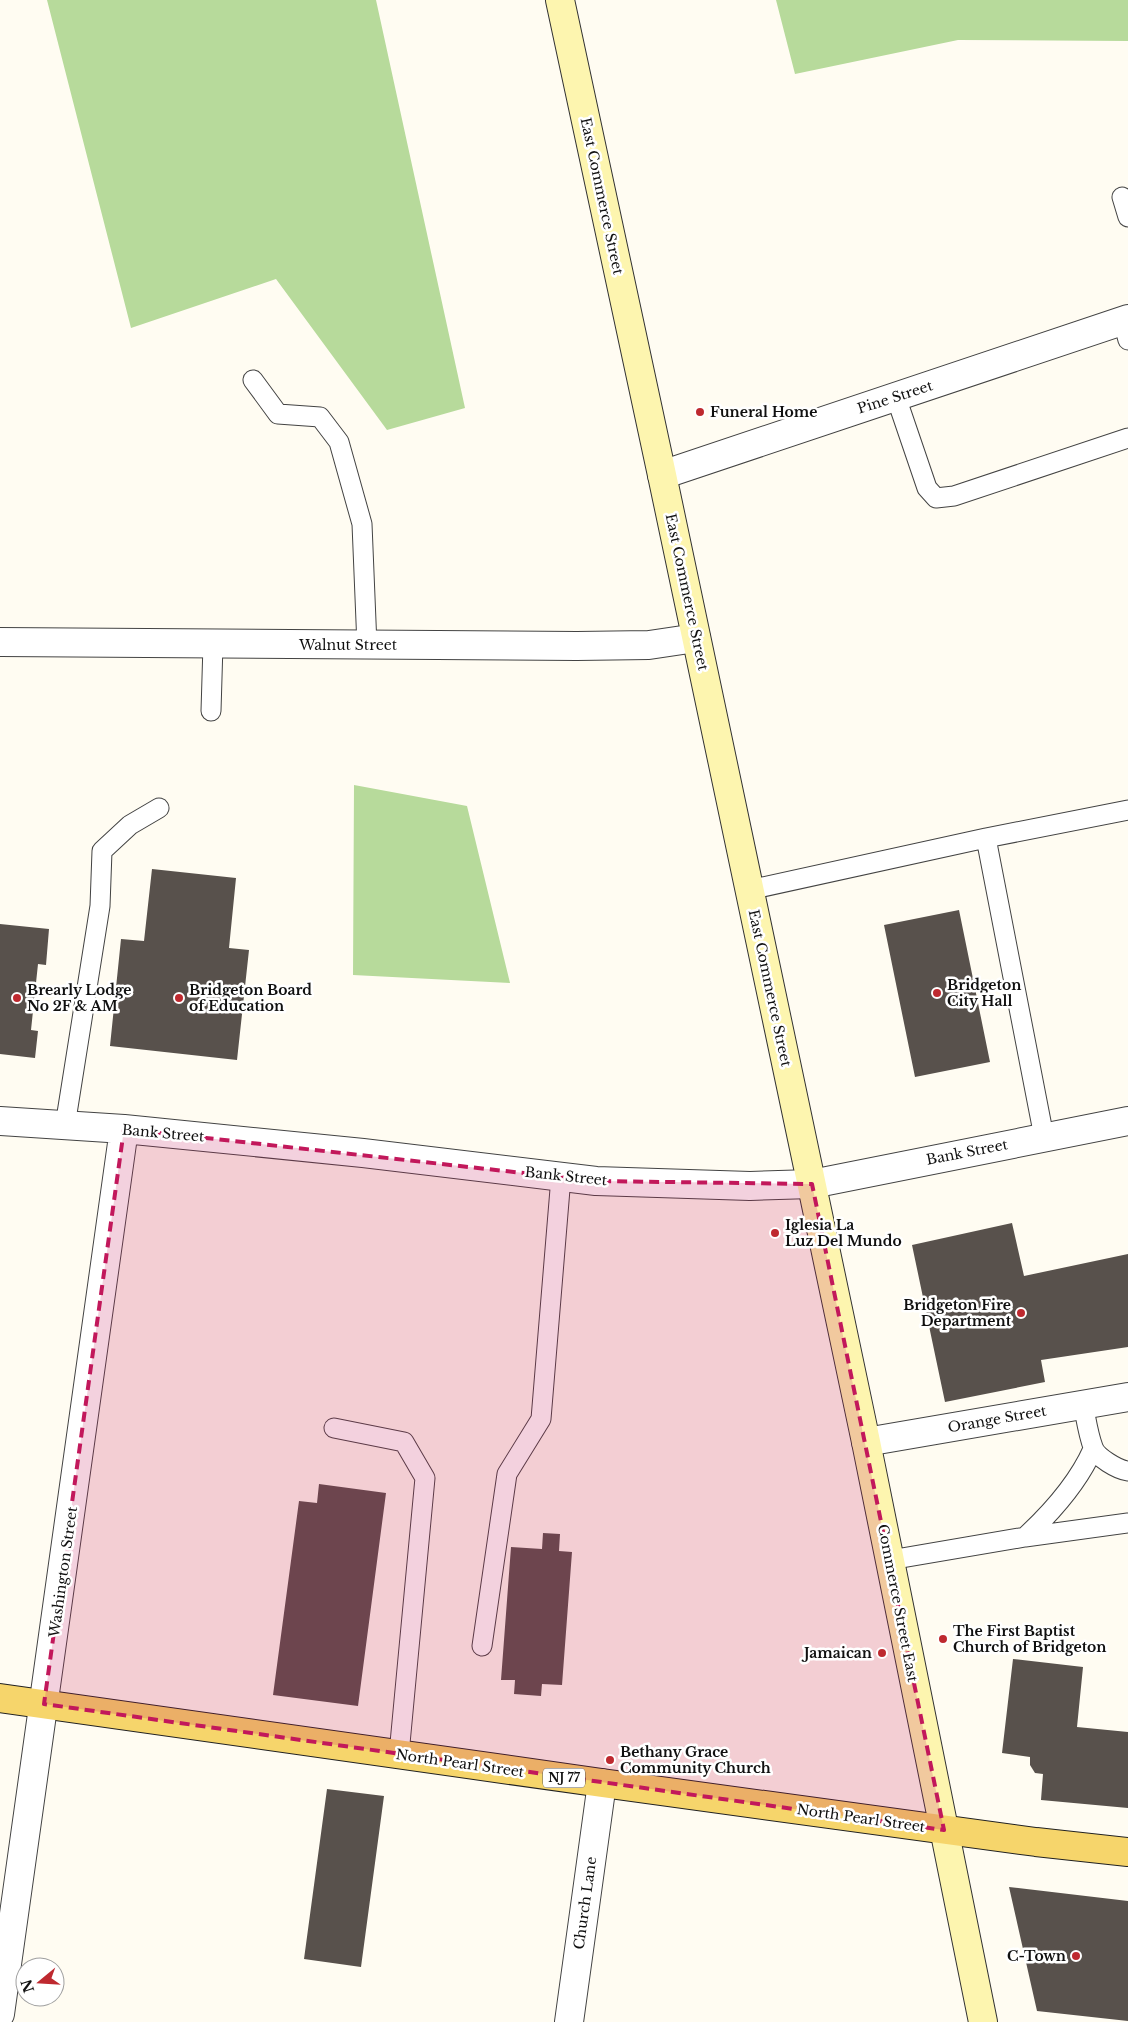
<svg xmlns="http://www.w3.org/2000/svg" width="1128" height="2022" font-family="'Libre Baskerville',serif">
<style>
.forest{fill:#b7da9b}
.building{fill:#58514c}
.lines{fill:none;stroke-linecap:round;stroke-linejoin:round}
.lane-casing{stroke:#434343;stroke-width:21}
.street-casing{stroke:#434343;stroke-width:30}
.secondary-casing{stroke:#323232;stroke-width:30}
.primary-casing{stroke:#212121;stroke-width:30}
.lane{stroke:#fff;stroke-width:19}
.street{stroke:#fff;stroke-width:28}
.secondary{stroke:#fdf5af;stroke-width:28}
.primary{stroke:#f6d56b;stroke-width:28}
.marked{fill:#c2185b;fill-opacity:0.2;stroke:#c2185b;stroke-width:4;stroke-dasharray:10 6;stroke-linejoin:round}
.poi-dot{fill:#be292f;stroke:#fff;stroke-width:2}
.labels{text-anchor:middle;stroke-width:5;stroke-linejoin:round;paint-order:stroke}
.shield{fill:#fff;stroke:#585858;stroke-width:1}
.shield-label{font-size:12px;font-weight:bold;fill:#101010}
.street-label{font-size:14px;fill:#101010;stroke:#fff}
.poi-label{font-size:14px;font-weight:bold;fill:#101010;stroke:#fff;text-anchor:start}
</style>
<rect width="100%" height="100%" fill="#fffcf2"/>
<path class="forest" d="M47 0H376L465 408 387 430 276 279 131 328Z
M776 0H1128V41L958 40 795 74Z
M354 785 467 806 510 983 353 975Z"/>
<path class="building" d="M152 869 236 878 229 948 249 950 237 1060 110 1046 121 939 144 941Z
M959 910 990 1062 915 1077 884 925Z
M0 924 49 929 46 965 38 964 31 1030 38 1031 35 1058 0 1054Z
M1012 1223 1024 1276 1128 1254V1347L1041 1360 1045 1382 945 1402 912 1245Z
M319 1484 386 1493 358 1706 273 1695 299 1501 317 1503Z
M543 1533 560 1534 559 1551 572 1552 562 1685 542 1684 541 1696 514 1694 515 1680H501L511 1547 542 1549Z
M1013 1659 1083 1667 1077 1727 1128 1732V1808L1041 1800 1043 1774 1035 1773 1030 1765V1757L1002 1753Z
M327 1789 384 1796 361 1967 304 1959Z
M1009 1887 1128 1901V2021L1037 2011Z"/>
<g class="lines">
<g class="lane-casing">
<path id="lane" d="M1122 197 1128 217
M1123 321 1128 340
M253 380 278 414 320 417 339 442 362 524 367 646
M896 397 927 488 936 498 954 496 1128 438
M211 711 213 644
M749 890 986 838
M65 1126 100 906 102 851 130 825 159 808
M1044 1137 986 838 1128 810
M1083 1404C1086 1418 1088 1434 1093 1447 1096 1457 1118 1470 1128 1471
M334 1428 404 1442 425 1478 399 1754
M1025 1537C1052 1512 1078 1483 1093 1449
M890 1560 1025 1537 1128 1523
M482 1646 507 1474 541 1419 561 1177"/>
</g>
<g class="street-casing">
<path id="street" d="M662 475 1128 319
M0 642 577 646 649 645 696 638
M0 1121 124 1129 363 1153 596 1181 750 1186 812 1184 1128 1121
M866 1442 1128 1397
M0 2014 124 1129
M569 2022 602 1783"/>
</g>
<g class="secondary-casing">
<path id="secondary" d="M560 0 662 475 866 1442 983 2022"/>
</g>
<g class="primary-casing">
<path id="primary" d="M0 1698 602 1783 1036 1842 1128 1852"/>
</g>
<use href="#lane" class="lane"/>
<use href="#street" class="street"/>
<use href="#secondary" class="secondary"/>
<use href="#primary" class="primary"/>
</g>
<path class="marked" d="M124 1129 596 1181 812 1184 944 1830 44 1704Z"/>
<g class="poi-dot">
<circle cx="700" cy="412" r="5"/>
<circle cx="937" cy="993" r="5"/>
<circle cx="17" cy="998" r="5"/>
<circle cx="179" cy="998" r="5"/>
<circle cx="775" cy="1233" r="5"/>
<circle cx="1021" cy="1313" r="5"/>
<circle cx="943" cy="1639" r="5"/>
<circle cx="882" cy="1653" r="5"/>
<circle cx="610" cy="1760" r="5"/>
<circle cx="1076" cy="1956" r="5"/>
</g>
<g class="labels">
<rect class="shield" x="543" y="1768.5" width="42" height="19" rx="4"/>
<g class="shield-label">
<text x="564" y="1782">NJ 77</text>
</g>
<g class="street-label">
<text transform="translate(602 196) rotate(78)" y="5">East Commerce Street</text>
<text transform="translate(895 397) rotate(-18)" y="5">Pine Street</text>
<text transform="translate(687 592) rotate(78)" y="5">East Commerce Street</text>
<text x="348" y="650">Walnut Street</text>
<text transform="translate(770 988) rotate(78)" y="5">East Commerce Street</text>
<text transform="translate(163 1133) rotate(5)" y="5">Bank Street</text>
<text transform="translate(967 1152) rotate(-11)" y="5">Bank Street</text>
<text transform="translate(566 1176) rotate(6)" y="5">Bank Street</text>
<text transform="translate(997 1419) rotate(-10)" y="5">Orange Street</text>
<text transform="translate(63 1572) rotate(-82)" y="5">Washington Street</text>
<text transform="translate(898 1603) rotate(79)" y="5">Commerce Street East</text>
<text transform="translate(460 1763) rotate(8)" y="5">North Pearl Street</text>
<text transform="translate(861 1818) rotate(8)" y="5">North Pearl Street</text>
<text transform="translate(585 1903) rotate(-82)" y="5">Church Lane</text>
</g>
<g class="poi-label">
<text x="710" y="417">Funeral Home</text>
<text x="947" y="990">Bridgeton<tspan x="947" dy="16">City Hall</tspan></text>
<text x="27" y="995">Brearly Lodge<tspan x="27" dy="16">No 2F &amp; AM</tspan></text>
<text x="189" y="995">Bridgeton Board<tspan x="189" dy="16">of Education</tspan></text>
<text x="785" y="1230">Iglesia La<tspan x="785" dy="16">Luz Del Mundo</tspan></text>
<text x="1011" y="1310" text-anchor="end">Bridgeton Fire<tspan x="1011" dy="16">Department</tspan></text>
<text x="953" y="1636">The First Baptist<tspan x="953" dy="16">Church of Bridgeton</tspan></text>
<text x="872" y="1658" text-anchor="end">Jamaican</text>
<text x="620" y="1757">Bethany Grace<tspan x="620" dy="16">Community Church</tspan></text>
<text x="1066" y="1961" text-anchor="end">C-Town</text>
</g>
</g>
<g transform="translate(40 1982) rotate(252)"><circle r="24" fill="#ffffff" stroke="#9f9f9f"/>
<path d="M0-4L9 19L0 12L-9 19Z" fill="#be292f"/>
<text y="-8" font-size="14" font-weight="bold" text-anchor="middle" fill="#101010">N</text>
</g>
</svg>
